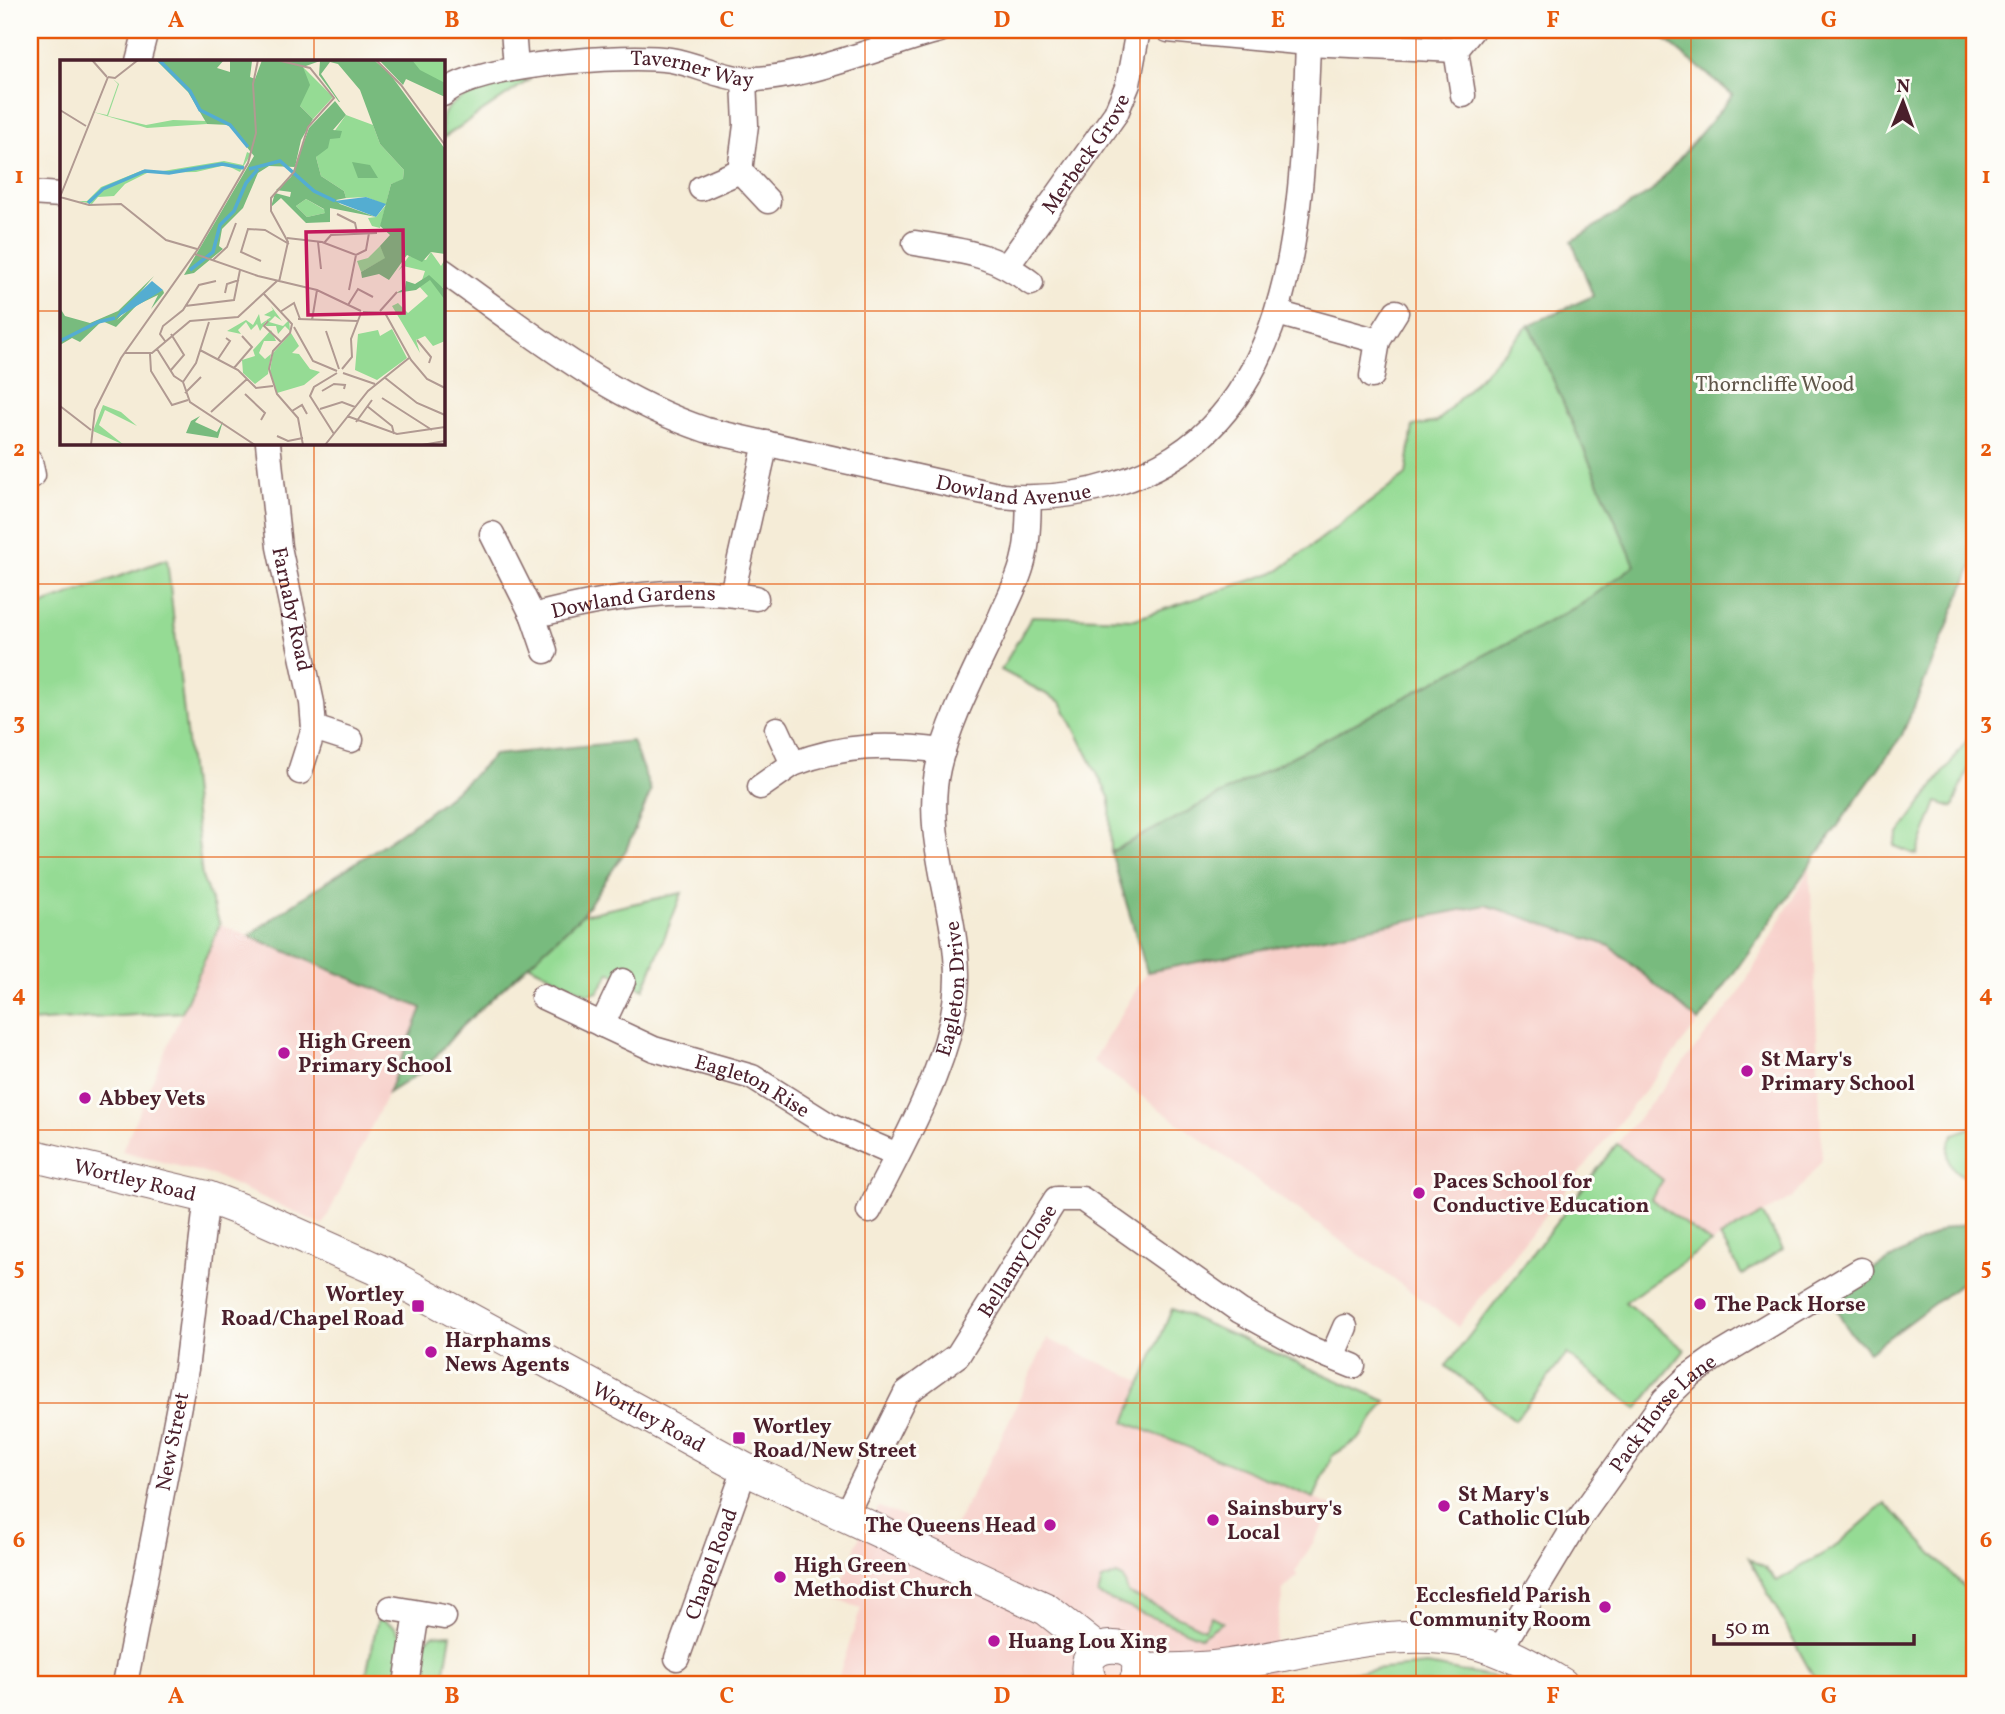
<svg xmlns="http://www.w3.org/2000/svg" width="2005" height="1714" font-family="Vollkorn,serif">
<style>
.built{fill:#f7d0ca}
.green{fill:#95db94;stroke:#707d60;stroke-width:2}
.forest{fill:#78bb7e;stroke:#616d54;stroke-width:2}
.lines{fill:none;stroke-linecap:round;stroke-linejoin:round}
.minor-casing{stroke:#866767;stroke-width:27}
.tertiary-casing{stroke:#866767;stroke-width:34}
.minor{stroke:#fff;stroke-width:24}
.tertiary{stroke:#fff;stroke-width:32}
.grid{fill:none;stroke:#e8590c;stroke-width:2;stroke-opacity:0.55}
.poi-dot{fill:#b5179e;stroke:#fdfcf7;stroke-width:2.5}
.labels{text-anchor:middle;stroke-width:6;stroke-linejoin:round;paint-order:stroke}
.street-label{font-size:21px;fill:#4a1f2b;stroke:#fdfcf7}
.park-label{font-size:21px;fill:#60574a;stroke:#fdfcf7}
.poi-label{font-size:21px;font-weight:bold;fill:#4a1f2b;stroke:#fdfcf7;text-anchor:start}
.inset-river{fill:none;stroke:#54add1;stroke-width:3.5}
.inset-road{fill:none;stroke:#b19a92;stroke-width:2}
.view{fill:#c2185b;fill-opacity:0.15;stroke:#c2185b;stroke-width:3.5}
.inset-edge{fill:none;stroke:#4a1f2b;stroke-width:3.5}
.neatline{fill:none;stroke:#e8590c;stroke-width:2.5}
.grid-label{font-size:23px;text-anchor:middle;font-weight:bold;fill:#e8590c}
</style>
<rect width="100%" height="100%" fill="#fdfcf7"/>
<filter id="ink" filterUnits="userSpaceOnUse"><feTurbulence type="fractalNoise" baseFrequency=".0143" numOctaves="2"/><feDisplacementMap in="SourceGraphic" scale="14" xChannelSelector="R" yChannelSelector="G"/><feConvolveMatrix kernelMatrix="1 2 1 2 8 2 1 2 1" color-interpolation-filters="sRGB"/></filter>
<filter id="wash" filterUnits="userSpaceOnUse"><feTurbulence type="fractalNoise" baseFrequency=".00686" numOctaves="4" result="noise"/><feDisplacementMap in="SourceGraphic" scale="28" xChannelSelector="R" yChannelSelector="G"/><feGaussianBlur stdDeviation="1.57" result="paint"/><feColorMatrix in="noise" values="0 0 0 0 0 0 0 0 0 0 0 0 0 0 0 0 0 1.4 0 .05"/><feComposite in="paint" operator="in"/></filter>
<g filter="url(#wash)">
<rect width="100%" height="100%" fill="#f5ecd7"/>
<path class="built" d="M1810 868 1822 1160 1793 1197 1711 1243 1650 1198 1663 1180 1617 1144 1736 998Z
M1486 905 1610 946 1699 1022 1458 1326 1093 1061 1147 972Z
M220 924 422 1008 388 1093 323 1225 215 1176 122 1151Z
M1047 1339 1141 1381 1125 1422 1335 1507 1295 1572 1298 1576 1283 1589 1273 1657 1274 1684H836L861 1608 835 1599 861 1533 879 1507 950 1535 995 1451Z"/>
<path class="green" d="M516 80H529L443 138C443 131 441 122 443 116 448 97 499 84 516 80Z
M1529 325 1636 565 1582 604 1111 852 1110 799 1061 702 1001 670 1032 616 1135 619 1278 571 1406 475 1413 426 1437 422Z
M167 559 202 877 220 924 182 1012 30 1022V609Z
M1975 729V751L1953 807 1937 802 1917 855 1894 846 1899 834Z
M682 893 644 989 610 972 598 992 587 994 528 964 582 915Z
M1975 1126V1178C1950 1177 1941 1154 1954 1134Z
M1617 1144 1663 1180 1651 1199 1711 1243 1625 1302 1685 1350 1637 1409 1567 1354 1515 1420 1446 1366Z
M1762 1214 1783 1249 1742 1275 1720 1237Z
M1172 1309 1386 1401 1359 1439 1332 1456 1314 1498 1125 1422Z
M1885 1503 1975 1599V1684H1817L1749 1558 1765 1568 1777 1581 1836 1546Z
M1117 1575 1123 1578 1128 1593 1204 1629 1211 1616 1223 1622 1200 1637 1098 1595 1102 1580Z
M378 1618 394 1626 400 1636 424 1641 433 1635 451 1634 443 1684H364Z
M1427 1665 1502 1679 1512 1684H1305L1307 1676Z"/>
<path class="forest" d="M1653 30H1975V560L1902 735 1699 1022 1610 946 1486 905 1147 972 1111 852 1582 604 1635 565 1529 325 1593 296 1572 241 1652 191 1733 95Z
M632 741 651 791 626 850 582 915 461 1027 423 1071 388 1093 422 1008 249 936C329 874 423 829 494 755Z
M1975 1221V1285L1967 1279 1869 1352 1849 1331 1828 1295 1944 1229Z"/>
</g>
<g filter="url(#ink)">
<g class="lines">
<g class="minor-casing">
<g id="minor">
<path d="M513 30 516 67"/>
<path d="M1168 30 1308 43 1456 50"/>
<path d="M138 61 146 30"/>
<path id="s1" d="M443 94C474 64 628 53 671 60 695 64 720 77 744 79 797 82 886 44 940 30"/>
<path d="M1463 95 1456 50 1472 30"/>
<path d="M740 171 746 125 744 79"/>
<path d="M701 188 740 171 768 201"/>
<path d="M30 193 61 195"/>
<path d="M915 243C961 251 993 253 1031 283"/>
<path id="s2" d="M1008 265 1116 113 1128 84 1138 30"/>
<path id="s3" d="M443 271C528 331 606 397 706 430L1002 496C1041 500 1079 495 1117 483 1302 427 1302 201 1308 43"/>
<path d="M1277 313 1378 341"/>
<path d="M1372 376 1378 341 1396 312"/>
<path id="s4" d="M268 443 279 547 312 703 314 728 300 772"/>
<path d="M30 461 33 475"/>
<path d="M492 534 533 616 545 651"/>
<path d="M732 594 766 443"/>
<path id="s5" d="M533 616C606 597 681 585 756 598"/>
<path d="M314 728 351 740"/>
<path d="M793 764C844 744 890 744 943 751"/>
<path d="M760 787 793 764 777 729"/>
<path id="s6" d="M543 997 654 1049 752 1077 830 1126 897 1155"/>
<path d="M602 1025 623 981"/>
<path id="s7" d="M869 1211C903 1143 958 1052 957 974 956 906 923 836 938 768 950 716 979 665 1001 616 1009 597 1020 578 1024 557 1029 538 1028 519 1029 499"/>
<path d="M1332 1357 1345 1327"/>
<path id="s8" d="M845 1516 906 1393 958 1355 1056 1199H1082L1240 1311 1304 1346 1353 1366"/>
<path d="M391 1608 444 1617"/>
<path id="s9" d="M1499 1651 1579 1519 1664 1400 1689 1376 1713 1359 1861 1270"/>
<path id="s10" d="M677 1658 745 1469"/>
<path id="s11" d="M125 1684 186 1369 207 1197"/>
<path d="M406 1684 417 1613"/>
</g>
</g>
<g class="tertiary-casing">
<g id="tertiary">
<path id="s12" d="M30 1155 207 1197 257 1216 385 1273 745 1469 1046 1609 1098 1650"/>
<path d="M1138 1670C1168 1669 1199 1670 1229 1665 1308 1653 1390 1625 1471 1642 1503 1649 1534 1667 1562 1684"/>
<path d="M1092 1684C1066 1634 1161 1635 1134 1684"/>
</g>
</g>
<use href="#minor" class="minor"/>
<use href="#tertiary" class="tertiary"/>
</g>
</g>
<path class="grid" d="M314 30V61M589 30V1684M865 30V1684M1140 30V1684M1416 30V1684M1691 30V1684M30 311H61M443 311H1975M314 443V1684M30 584H1975M30 857H1975M30 1130H1975M30 1403H1975"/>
<g class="poi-dot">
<circle cx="284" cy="1053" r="7"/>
<circle cx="1747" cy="1071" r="7"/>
<circle cx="85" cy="1098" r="7"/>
<circle cx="1419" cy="1193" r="7"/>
<circle cx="1700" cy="1304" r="7"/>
<rect x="411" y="1299" width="14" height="14" rx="3.5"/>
<circle cx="431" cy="1352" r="7"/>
<rect x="732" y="1431" width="14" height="14" rx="3.5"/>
<circle cx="1444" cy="1506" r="7"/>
<circle cx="1213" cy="1520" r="7"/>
<circle cx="1050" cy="1525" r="7"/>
<circle cx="780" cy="1577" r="7"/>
<circle cx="1605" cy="1607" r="7"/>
<circle cx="994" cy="1641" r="7"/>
</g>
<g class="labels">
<g class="street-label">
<text dy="7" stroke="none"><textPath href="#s1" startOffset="256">Taverner Way</textPath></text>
<text dy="7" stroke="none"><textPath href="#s2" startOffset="136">Merbeck Grove</textPath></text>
<text dy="7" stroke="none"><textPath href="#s3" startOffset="623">Dowland Avenue</textPath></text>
<text dy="7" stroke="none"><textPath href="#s5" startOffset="102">Dowland Gardens</textPath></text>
<text dy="7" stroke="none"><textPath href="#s4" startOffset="168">Farnaby Road</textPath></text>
<text dy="7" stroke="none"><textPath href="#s7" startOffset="240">Eagleton Drive</textPath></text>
<text dy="7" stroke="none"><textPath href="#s6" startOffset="228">Eagleton Rise</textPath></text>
<text dy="7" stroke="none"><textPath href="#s12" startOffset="108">Wortley Road</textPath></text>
<text dy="7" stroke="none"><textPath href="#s8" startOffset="313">Bellamy Close</textPath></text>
<text dy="7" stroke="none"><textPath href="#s12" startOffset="676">Wortley Road</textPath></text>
<text dy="7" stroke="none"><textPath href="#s9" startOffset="290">Pack Horse Lane</textPath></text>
<text dy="7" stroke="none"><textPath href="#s11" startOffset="247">New Street</textPath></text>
<text dy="7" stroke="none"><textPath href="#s10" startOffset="100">Chapel Road</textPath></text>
</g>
<g class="park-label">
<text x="1775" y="391">Thorncliffe Wood</text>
</g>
<g class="poi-label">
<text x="298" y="1048">High Green<tspan x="298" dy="24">Primary School</tspan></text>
<text x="1761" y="1066">St Mary's<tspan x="1761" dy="24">Primary School</tspan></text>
<text x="99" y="1105">Abbey Vets</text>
<text x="1433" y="1188">Paces School for<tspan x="1433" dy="24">Conductive Education</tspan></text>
<text x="404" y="1301" text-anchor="end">Wortley<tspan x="404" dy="24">Road/Chapel Road</tspan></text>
<text x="1714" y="1311">The Pack Horse</text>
<text x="445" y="1347">Harphams<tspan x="445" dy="24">News Agents</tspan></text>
<text x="753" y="1433">Wortley<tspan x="753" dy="24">Road/New Street</tspan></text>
<text x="1458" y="1501">St Mary's<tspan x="1458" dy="24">Catholic Club</tspan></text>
<text x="1227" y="1515">Sainsbury's<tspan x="1227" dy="24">Local</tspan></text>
<text x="1036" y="1532" text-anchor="end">The Queens Head</text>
<text x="794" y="1572">High Green<tspan x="794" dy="24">Methodist Church</tspan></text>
<text x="1591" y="1602" text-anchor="end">Ecclesfield Parish<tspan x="1591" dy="24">Community Room</tspan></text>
<text x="1008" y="1648">Huang Lou Xing</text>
</g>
</g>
<g transform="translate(60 60)">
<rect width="385" height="385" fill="#f5ecd7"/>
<path d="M340 0H385V37ZM243 7 273 37 253 59 240 46ZM53 19 59 24 48 56 86 65 113 60 146 61 147 64 87 68 33 52 47 55 58 24ZM286 55 313 65 320 84 344 110 343 120 331 124 320 168 312 166 308 158 316 157 326 145 306 137 286 138 284 131 261 116 256 97ZM187 92 191 94 180 112 166 105 136 112 87 113 65 124 54 136 38 137 32 144 18 141H27L41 127 83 110 97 112 164 101 183 105ZM246 139 265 150V153L247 157 236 146ZM320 186 326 198 301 212 297 201 308 198ZM371 192 381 206 385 199V225L382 228 371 220 384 234 385 281 373 286 365 276 356 280 360 293 332 246 338 243 348 253 368 236 358 225 369 215 362 220 365 211 343 206 338 211 349 196 366 200ZM211 246 222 261 215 256 209 262 223 266 229 260 230 271 225 266 218 274 216 266H206L207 260 200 271 197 264 191 270 186 262 178 270 181 274 167 271 186 260 193 265 199 254 201 264 211 257 204 255 213 250ZM332 269 347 298 317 320 295 310 298 274 318 270 320 276ZM211 270 216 281H204L199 293 205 299 211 294 208 314 195 324 183 313 182 300 195 296 193 290ZM231 273 239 286 232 293 239 294 250 309 260 312 244 325 217 333 210 311 213 293ZM43 345 61 352 77 366 45 350 39 365 64 385 33 371Z" fill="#95db94"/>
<path d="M96 0H164L157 8 170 12V0H188L192 1 190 17 195 19 202 0H314L330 14 385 89V194L371 192 362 202 347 195 329 220 319 214 302 218 301 212 325 198 320 186 330 175 320 166 331 124 343 119 344 110 320 84 300 30 278 4 270 2 261 14 280 42H279L259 15 260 1 243 7 250 25 240 46 253 59 241 80 235 107 209 106 198 113 183 148 162 169 159 186 163 189 134 213 124 215 194 96 169 65 147 64 128 32ZM319 0H352L360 10 385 23V37L346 19 343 25ZM275 41 286 55 273 70 282 71 280 78 270 79 268 88 256 97 261 116 284 131 286 138 276 140 280 144 316 157 270 148V162L246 163 221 138 211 147 215 133 230 137 231 132 216 130 231 117 249 68ZM246 139 264 149 265 153 247 157 236 146ZM292 102 310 105 318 118H298ZM385 211V240L370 220 356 230 336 233 345 228 346 221 355 224 369 215 383 228ZM94 216 57 260 80 240 103 230 104 233 91 249 98 235 77 245 56 267 42 261 20 282 12 278 0 285V248L5 256 30 263 58 251ZM140 356 135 362 157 372 163 361 158 378 126 373 131 361Z" fill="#78bb7e" fill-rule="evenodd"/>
<path d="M306 137 326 144 316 157 274 141ZM92 221 103 230 55 259 61 250Z" fill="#54add1"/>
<path class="inset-river" d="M99 0 130 31 140 50 170 65 188 87M189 109 220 101 254 131 275 141M28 143 43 129 85 111 109 113 162 104 184 108M130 210 153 192 160 165 174 151 186 123 198 109M0 281 38 262 55 258"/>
<path class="inset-road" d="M32 0 47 17M217 0 250 8 274 38 248 67 234 112 211 138V151L228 182 219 222M316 0 341 25 385 85M48 17 55 18 78 0M0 50 26 66M0 137 29 145 61 144 106 180 137 189M0 137 48 17M277 154 295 163 297 172M227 178 262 182 296 195 306 190 309 173M258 182 261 209M264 183 271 175 317 173M135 194 198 216 257 230 301 251M153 200 167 187 176 163M201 201 181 192 188 169 205 170 229 184M289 230 296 195M165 233 167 224 179 220M204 234 232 264 230 273 213 291 209 309 217 334 238 358 243 385M288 245 298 229 313 237M125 246 174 240 180 210M320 251 337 232M220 252 234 243 240 259M303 252 325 253 351 300 367 319 385 328M238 259 298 261M252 260 257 230M208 261 204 266 221 282M234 267 253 301 277 311M266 271 279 309M111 274 124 295 111 310M357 280 371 297 369 303M105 281 100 274 103 266 123 250 139 225 156 221M97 289 114 316 123 322M140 290 178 310 196 328 213 326M65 293H92L130 261 178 257 217 221M90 294 91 311 112 345 128 340M158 299 170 281 166 278M174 308 192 287 182 276M282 309 292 297 291 279 301 253M283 313 315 324M324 317 357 343 385 355M123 322 130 342 195 385M123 322 136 303 149 262M262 331 274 324 285 325 284 329M125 333 141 317M185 334 205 353 201 360M322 338 372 370M0 346 31 370M307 346 332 366 334 374M260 349 282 342 295 347M232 351 242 345 247 354M151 352 187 319M287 356 337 374 385 367M296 362 312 340M274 374 250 336 254 327 277 313M217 376 228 381 243 378M31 385 35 350 61 298 138 189 188 103 196 73 193 24 198 0M265 385 308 331 349 298M362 385 385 381"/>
<path class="view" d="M343 170 344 253 248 255 246 172Z"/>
<rect width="385" height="385" class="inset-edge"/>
</g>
<rect width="2005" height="1714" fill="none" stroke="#fdfcf7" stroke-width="77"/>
<g transform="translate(1903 102) rotate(1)" stroke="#fdfcf7" stroke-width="5" paint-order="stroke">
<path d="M0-5L12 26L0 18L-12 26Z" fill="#4a1f2b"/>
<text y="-10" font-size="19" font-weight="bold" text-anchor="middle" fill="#4a1f2b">N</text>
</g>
<path d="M1714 1634v10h200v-10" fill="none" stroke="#4a1f2b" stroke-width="3.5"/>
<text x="1725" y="1634" font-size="21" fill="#4a1f2b" stroke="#fdfcf7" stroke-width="5" paint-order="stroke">50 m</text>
<rect x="38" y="38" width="1928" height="1638" class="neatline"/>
<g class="grid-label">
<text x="176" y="27">A</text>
<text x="452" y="27">B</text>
<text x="727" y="27">C</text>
<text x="1002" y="27">D</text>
<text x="1278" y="27">E</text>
<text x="1553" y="27">F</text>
<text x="1829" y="27">G</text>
<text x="19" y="183">1</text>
<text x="1986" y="183">1</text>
<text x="19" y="456">2</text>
<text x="1986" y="456">2</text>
<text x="19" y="729">3</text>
<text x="1986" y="729">3</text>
<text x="19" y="1001">4</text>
<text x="1986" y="1001">4</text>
<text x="19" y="1274">5</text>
<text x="1986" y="1274">5</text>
<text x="19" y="1547">6</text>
<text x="1986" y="1547">6</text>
<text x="176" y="1703">A</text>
<text x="452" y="1703">B</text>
<text x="727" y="1703">C</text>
<text x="1002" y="1703">D</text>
<text x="1278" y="1703">E</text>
<text x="1553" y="1703">F</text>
<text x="1829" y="1703">G</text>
</g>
</svg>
